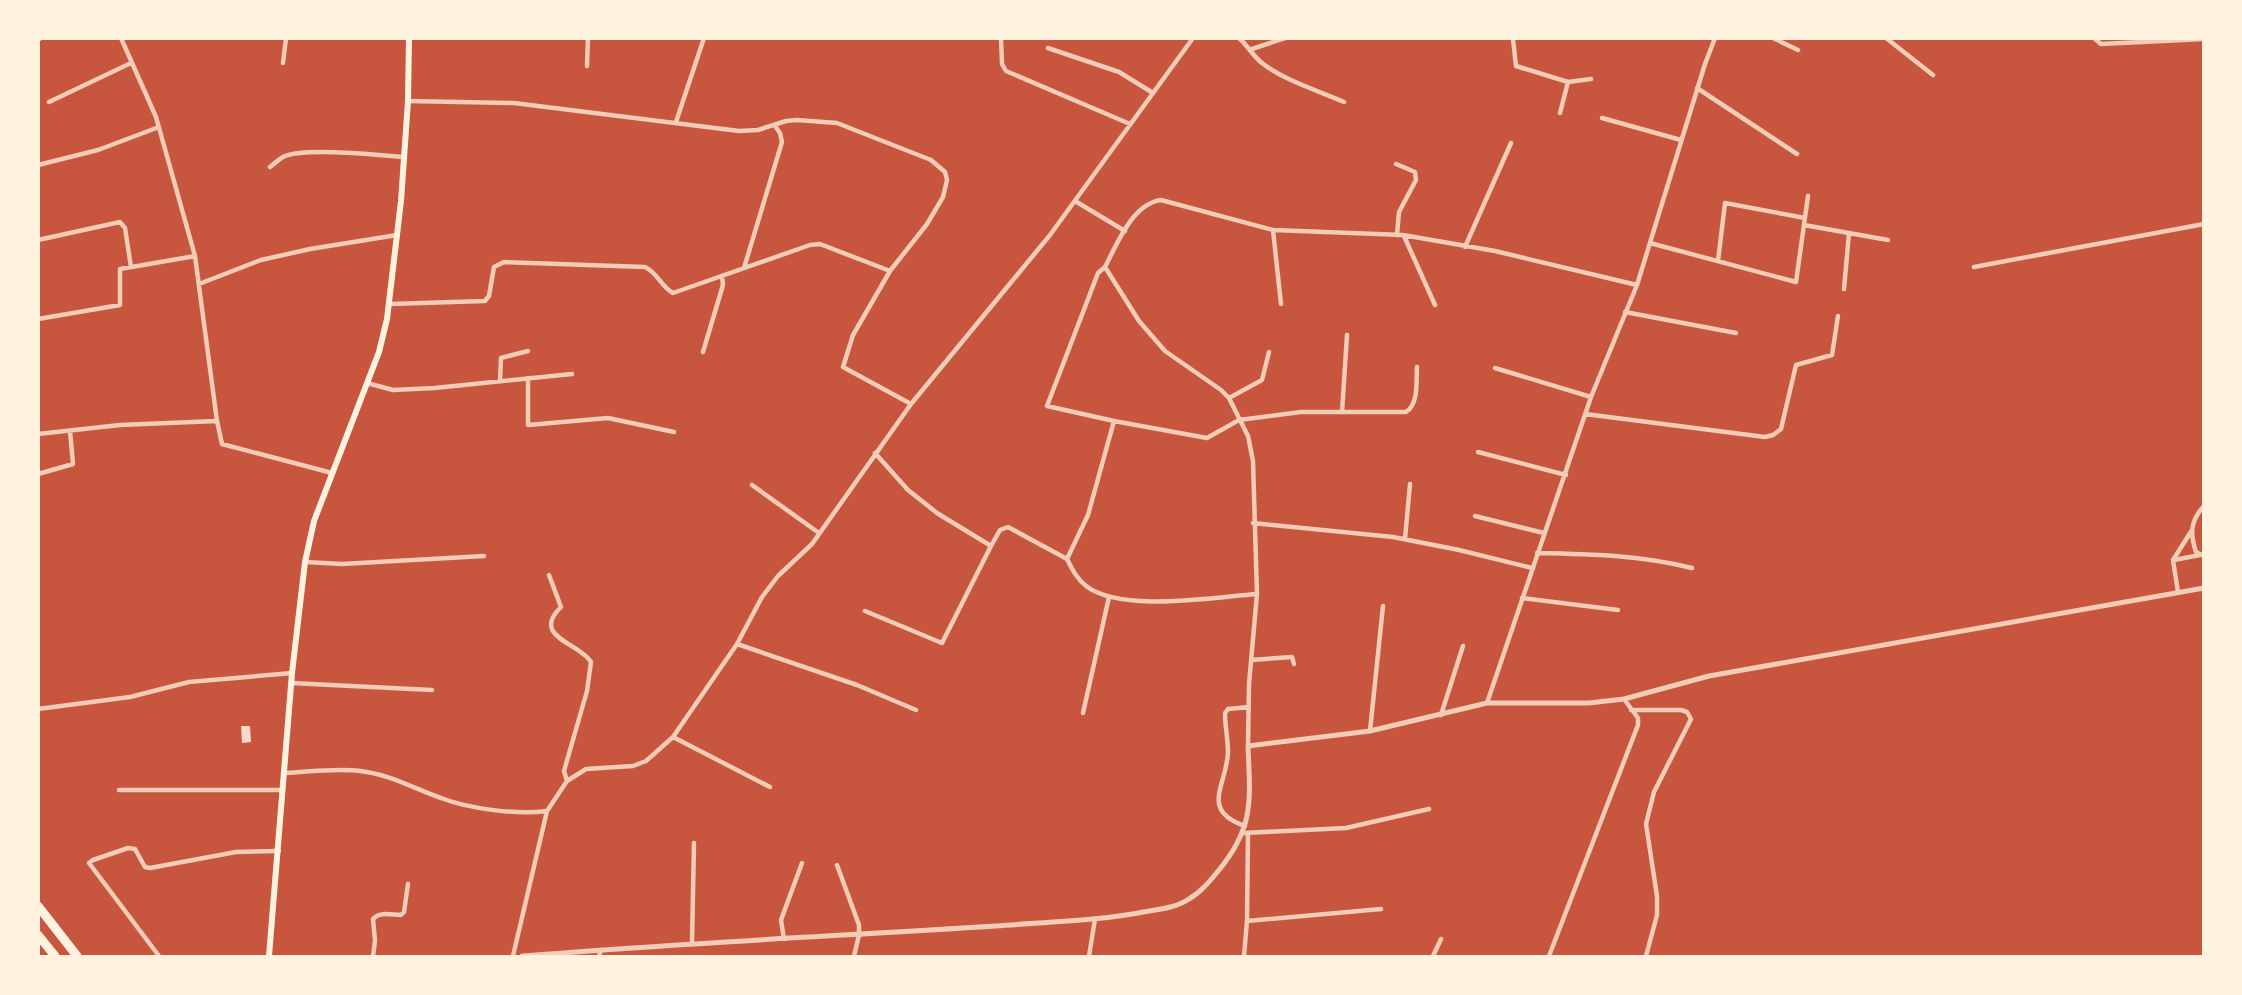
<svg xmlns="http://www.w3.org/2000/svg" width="2242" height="995" font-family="'DM Sans',sans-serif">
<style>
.building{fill:#f7dbc8}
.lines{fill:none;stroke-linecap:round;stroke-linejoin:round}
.minor{stroke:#f1ccb7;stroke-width:4.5}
.tertiary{stroke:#f1ccb7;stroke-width:5}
.secondary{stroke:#fff3e0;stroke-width:6}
.motorway{stroke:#fff3e0;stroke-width:9}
</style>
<rect width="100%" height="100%" fill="#c8553d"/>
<path class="building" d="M241 726H250L251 742 242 743Z"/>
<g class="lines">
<path class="minor" d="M121 38 156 117 195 256 217 421 222 444 332 473
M1001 38 1002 64 1006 71 1130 124
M1239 38C1248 46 1253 56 1262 63 1283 80 1319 91 1344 102
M1773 38 1798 50
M1886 38 1933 75
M2094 38 2101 44 2204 39
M1513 39 1516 66 1568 82 1591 79
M38 40 41 38
M1048 48 1119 72 1153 93
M1252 49 1285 38
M283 63 286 38
M587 66 588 38
M1697 88 1797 154
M408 101 514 103 739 131 758 130 786 121 797 120 837 123 931 160 945 172 947 180 943 197 927 224 890 271 853 335 843 367 911 404
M49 102 131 63
M1560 113 1568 82
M1602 118 1681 140
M676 122 704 38
M1396 164 1415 172 1416 180 1399 212 1397 235
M38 165 98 150 159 127
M270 167C274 164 278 160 283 157 302 147 379 155 404 157
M1075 201 1125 231
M1804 225 1888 240
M1273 230 1281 304
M1404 236 1435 305
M38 240 120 222 125 228 131 267
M1650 243 1796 282 1808 196
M1465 247 1511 143
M1718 261 1725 203 1805 218
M1105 267 1098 273 1047 406 1114 421
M1974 267 2204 224
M744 268 782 142 780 133 775 126
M199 284 261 260 310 249 397 235
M1844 289 1849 233
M390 304 485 301 489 296 494 267 504 262 645 267C658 273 661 287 673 293L810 245 820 244 890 271
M1625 312 1736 333
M38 319 120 305V269L195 256
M703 352 723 285 722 276
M1495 368 1591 397
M528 378V425L608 418 674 432
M500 381 501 358 528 351
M367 383 393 390 435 388 572 374
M1229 398 1262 380 1269 352
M1342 412 1347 335
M1585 414 1765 437 1773 435 1781 429 1796 365 1832 355 1838 316
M38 434 120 425 217 421
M1478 452 1566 475
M875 453 908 490 937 513 991 546 1000 530 1008 527 1067 559 1088 515 1114 421 1207 438 1239 420 1301 412H1406C1419 404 1416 381 1417 367
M38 474 73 464 70 431
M752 485 819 533
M2204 506C2190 521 2190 534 2196 552L2204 556
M1475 516 1544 533
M1253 523 1393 537 1459 550 1532 568
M1405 539 1410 484
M1537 553C1590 554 1640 555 1692 568
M1067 559C1072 569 1077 579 1086 586 1121 613 1214 597 1257 594
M2174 560 2200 555
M305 562 342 564 484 556
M549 575 561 607C530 637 580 643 591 662L587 691 564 771 567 781
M2178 592 2173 560 2192 530
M1522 598 1618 610
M865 611 942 643 991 546
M737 644 857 685 916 710
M1251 660 1292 657 1294 664
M291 683 432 690
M1487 703 1591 397 1637 285 1705 64 1715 38
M38 709 130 697 189 682 292 673
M1631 710H1681L1687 712 1691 719 1654 792 1646 824 1657 896V915L1646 956
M1083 713 1109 597
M1441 715 1463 646
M1370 731 1383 606
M673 737 770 787
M1248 746 1249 684 1257 594 1253 461 1248 436 1229 398 1221 390 1165 351 1139 321 1105 267C1117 244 1132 204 1161 200L1273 230 1403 235 1495 251 1637 285
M285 773C309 772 336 768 360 771 389 774 415 789 441 798 470 809 517 815 547 811L567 781 586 769 633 766 646 761 673 737 737 644 762 597 778 576 812 544 911 404 1050 235 1193 38
M119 790H283
M1245 826C1199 810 1227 785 1228 752 1228 739 1225 727 1225 713L1228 709 1249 707
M1244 833 1346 828 1429 809
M837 865 859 925V935L854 956
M1247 921 1381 909
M784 939 781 920 802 863
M692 943 694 843
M159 956 89 863 93 860 128 848 135 849 145 867 150 868 236 852 279 851
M373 956 375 941 373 919C380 911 392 915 401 915L404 912 408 884
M513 956 547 811
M599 956 601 950
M1089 956 1095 919
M1244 956 1247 921 1248 833
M1433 956 1441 939
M1549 956 1638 725V718L1624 699"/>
<path class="tertiary" d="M522 956C680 943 838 936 996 926 1047 922 1099 921 1149 911 1162 909 1177 907 1189 899 1201 892 1210 881 1219 870 1255 826 1250 799 1248 746L1370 731 1487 703H1589L1624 699 1709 676 2204 588"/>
<path class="secondary" d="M269 956 292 673 305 562 314 521 379 352 387 319 401 201 408 101 409 38"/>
<path class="motorway" d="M38 906 77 956
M38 935 55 956"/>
</g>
<rect width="2242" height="995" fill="none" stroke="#fff3e0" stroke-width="80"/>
</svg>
